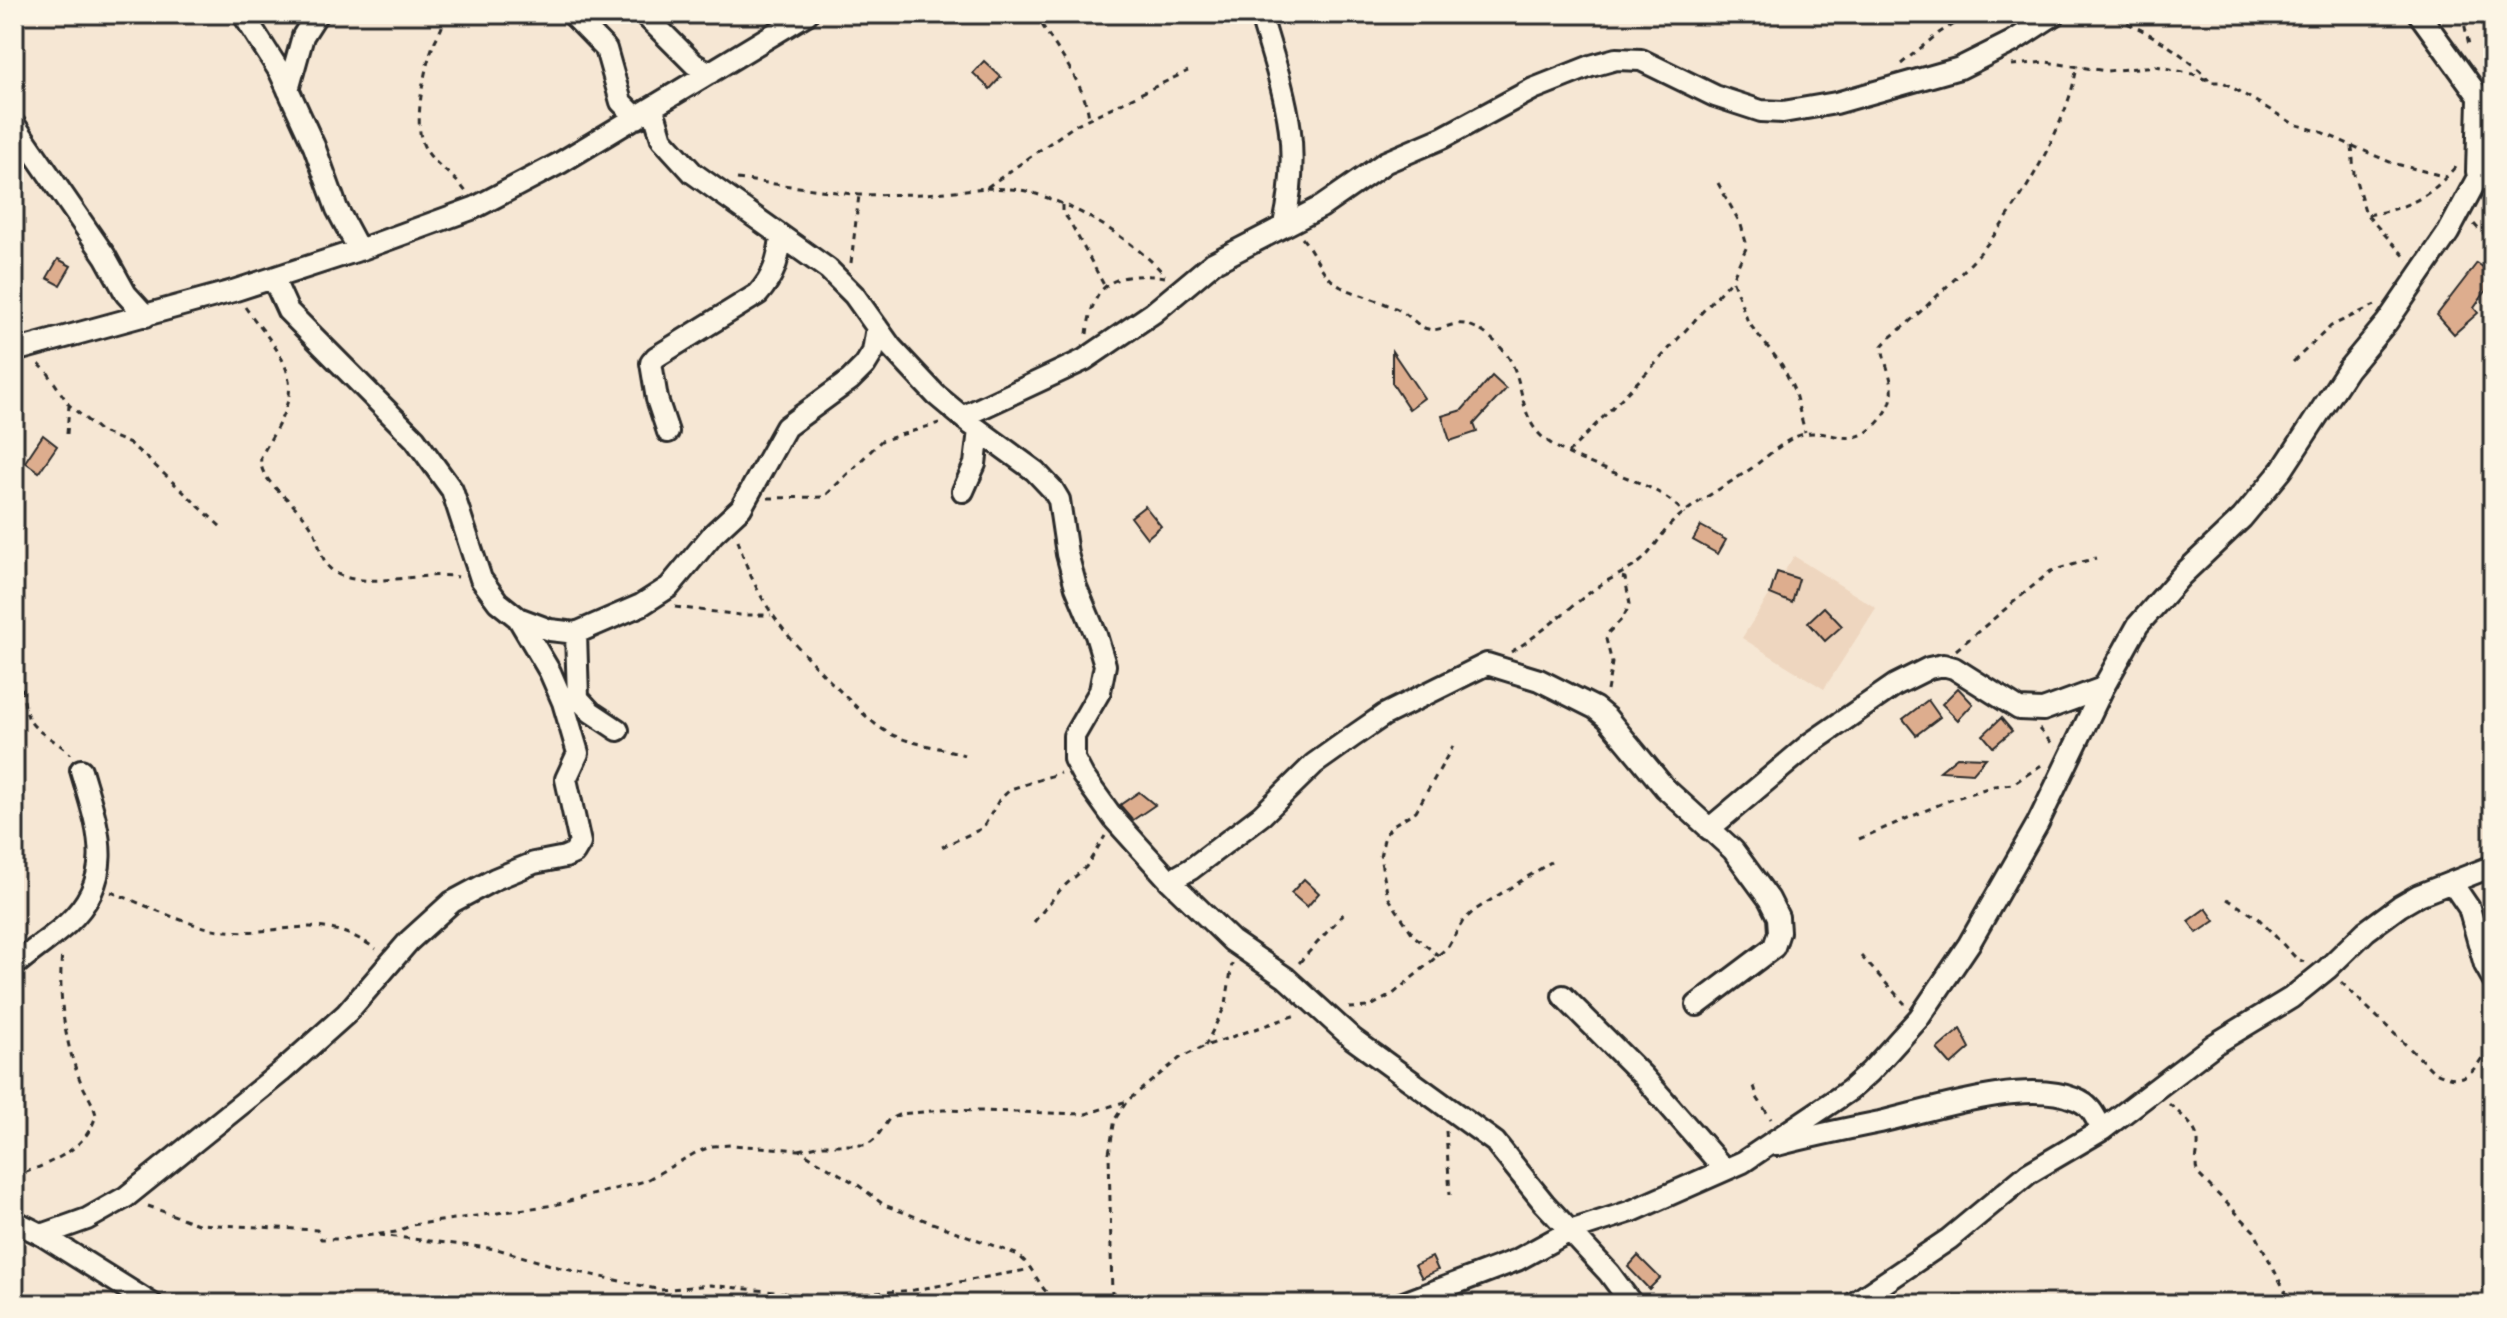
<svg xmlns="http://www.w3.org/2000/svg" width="2507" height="1318" font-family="'Comic Neue',sans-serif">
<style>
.built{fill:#eed6bf}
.building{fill:#ddad8e;stroke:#2b2b2b;stroke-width:2}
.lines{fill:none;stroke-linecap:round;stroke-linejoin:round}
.minor-casing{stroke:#2b2b2b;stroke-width:26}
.path{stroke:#2b2b2b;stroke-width:3;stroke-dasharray:6 6;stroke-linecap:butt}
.minor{stroke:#fcf5e5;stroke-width:20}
</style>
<rect width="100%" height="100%" fill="#f6e7d4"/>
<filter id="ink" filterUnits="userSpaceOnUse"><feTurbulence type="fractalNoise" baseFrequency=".0125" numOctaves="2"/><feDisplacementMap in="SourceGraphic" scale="16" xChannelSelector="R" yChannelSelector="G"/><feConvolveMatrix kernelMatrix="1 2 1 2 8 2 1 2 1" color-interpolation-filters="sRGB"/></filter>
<g filter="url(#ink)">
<path class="built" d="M1794 556 1876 608 1824 689 1742 638Z"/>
<path class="building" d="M984 61 1001 77 990 89 973 73Z
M58 259 71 266 60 285 47 278Z
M2477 263 2493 274V281L2474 308 2478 313 2454 334 2437 315Z
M1392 351 1424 398 1409 409 1392 383Z
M1492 376 1506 389 1474 424 1477 432 1450 441 1442 416 1462 410Z
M43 435 57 446 39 472 25 462Z
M1145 506 1161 526 1147 538 1131 517Z
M1701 526 1726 540 1718 554 1693 540Z
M1777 572 1799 579 1792 603 1770 594Z
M1824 607 1842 626 1825 641 1808 622Z
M1958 688 1973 704 1958 720 1942 704Z
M1928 700 1940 717 1916 735 1903 719Z
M2001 718 2012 731 1993 747 1983 735Z
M1957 757 1986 758 1973 773 1940 771Z
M1139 792 1155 805 1133 820 1120 805Z
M1304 879 1319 893 1307 907 1291 893Z
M2206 908 2215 921 2197 933 2188 921Z
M1960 1029 1970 1048 1951 1065 1937 1049Z
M1638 1256 1660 1278 1649 1289 1628 1267Z
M1432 1257 1438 1270 1422 1278 1415 1265Z"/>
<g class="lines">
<g class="minor-casing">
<path id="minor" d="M243 14 280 72 314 146 337 209 359 250
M572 14 606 49 621 102 637 118
M644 14 694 64 710 73
M2419 14 2493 116
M1263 23C1286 100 1302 144 1284 225
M288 90 303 36 317 14
M653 109 662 139 693 173 828 269 854 295 891 347 936 395 972 425 1035 471 1053 490 1059 500 1067 554 1076 587 1096 635 1105 665 1100 691 1074 736V759L1083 776 1114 819 1170 881 1232 941 1286 978 1353 1039 1495 1142 1544 1203 1609 1273 1632 1304
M14 124 105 256 126 294 146 316
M2477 172 2479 99
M14 351 233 291 359 250 474 208 560 163 807 14
M962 417 1084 360 1153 313 1213 263 1321 207 1386 162 1442 138 1533 89 1591 66 1616 59 1641 60 1715 96 1761 111 1783 112 1836 103 1960 68 2012 42 2055 14
M668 432 657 399 651 363 656 357 758 294C774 276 778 261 781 238
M963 491 975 464 979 430
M518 618 550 630 576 633 641 605 669 587 713 534 741 508 786 427 850 380 865 365 873 352 877 327
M576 633 578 698 591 712 618 730
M1709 829 1811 743 1895 685 1929 668 1943 665 1954 668 2019 709 2043 710 2103 688
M1170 881 1191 869 1262 815 1314 764 1352 737 1384 715 1487 664 1539 680 1595 708 1607 718 1665 788 1733 850 1769 899 1778 917 1779 932 1774 947 1697 1005
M2452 883 2469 908 2485 965 2493 979
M14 966C31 951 50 939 67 924 118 877 98 828 81 770
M1563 996 1643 1076 1725 1170
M1777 1145C1811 1136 1845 1129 1880 1122 1932 1110 2025 1078 2075 1099 2091 1105 2095 1116 2102 1130
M14 1221 42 1235 152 1304
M42 1235 87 1219 126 1197 281 1072 346 1014 409 941 452 902 495 879 534 863 565 857 574 853 580 843 566 779 578 753 563 702 550 672 518 618 498 602 481 579 452 490 415 439 288 311 273 278
M1401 1304 1517 1260 1570 1231 1632 1211 1743 1162 1850 1090 1870 1072 1919 1018 1969 944 2038 823 2103 688 2138 625 2182 575 2242 518 2282 470 2348 369 2387 322 2448 233 2493 149
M1853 1304 1949 1239 2029 1173 2102 1130 2215 1044 2291 998 2327 969 2366 931 2400 906 2419 895 2493 866"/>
</g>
<path class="path" d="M443 14C445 26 439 32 434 43 425 65 414 118 422 141 428 162 454 174 466 192
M1036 14C1052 45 1086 83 1089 119
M2105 14C2141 27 2183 51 2209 80
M2462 14 2470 49
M1901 64 1939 33 1969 14
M2012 65 2046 62 2107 71 2156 66 2193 74 2212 82H2223L2294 124 2321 132 2392 163 2447 177
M2352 146 2354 174 2366 214 2408 260
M737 179 859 195 925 194 986 188 1077 124 1188 71
M1718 183 1741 225 1747 246 1732 279 1748 322 1782 365 1794 390 1805 432
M986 188C1000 189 1016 188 1029 192 1077 205 1132 239 1165 275
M1062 205V211L1070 222 1104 285
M2368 215C2410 207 2429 198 2456 166
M2474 224 2481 232 2493 238
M1302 238C1316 254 1321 276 1341 287 1361 296 1383 301 1403 312 1411 317 1418 327 1428 329 1438 332 1447 325 1457 324 1472 321 1494 339 1503 350 1527 377 1516 418 1546 440 1588 472 1649 474 1685 514
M851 263 859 195
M245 307C264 334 297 364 288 400 283 420 270 439 261 457 258 478 282 492 294 506 303 515 311 524 316 536 319 545 321 556 327 565 350 596 423 569 458 577
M1087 334C1093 280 1115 272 1166 277
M2293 362 2331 326 2375 305
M39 364 48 373 69 405 100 431 130 444 148 459 221 527
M67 434 69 405
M1568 453 1657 362 1732 279
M768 498 824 497 881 441 939 423
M738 540C757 608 796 647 845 696 858 708 871 723 887 732 910 745 939 746 964 755
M675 607 740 615H771
M1956 650 2051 571 2096 558
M1511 652C1543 633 1569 607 1599 586 1613 576 1628 572 1641 561 1655 549 1662 531 1676 519 1699 500 1727 485 1752 468 1765 458 1777 447 1791 439 1827 419 1848 458 1880 420 1904 392 1886 375 1882 346 1890 336 1900 330 1909 322 1926 307 1942 291 1958 276 2005 233 2068 129 2077 66
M14 666C27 681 20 704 30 721 39 735 59 741 70 754
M1607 691 1612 663 1606 639 1608 633 1623 618 1630 604 1625 578 1617 576
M2039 729 2055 747
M1859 839 1950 800 1994 786 2013 784 2043 764
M942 847 983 828 999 800 1011 789 1060 773
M111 892C147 905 190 928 227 931 286 936 320 910 376 949
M2227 899 2258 918 2296 958 2304 962
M1034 922 1061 889 1086 867 1105 836
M1439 956 1414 936 1388 897 1380 857 1385 835 1393 825 1416 811 1453 746
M1861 956 1905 1004
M1299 963 1346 911
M2341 982 2432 1070C2468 1090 2474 1069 2493 1041
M1349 1008 1369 1007 1393 994 1448 947 1463 921 1475 910 1551 862
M1205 1046 1226 1004 1232 964
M1754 1086 1758 1099 1771 1119
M2169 1104C2179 1113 2196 1125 2198 1141 2199 1153 2193 1162 2198 1174L2254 1231 2286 1293 2295 1304
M1446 1131 1450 1195
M799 1150 823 1145H867L876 1138 889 1119 901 1114 943 1110 1086 1114 1127 1101 1180 1058 1205 1046 1299 1014
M14 1177C46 1164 86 1152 96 1115 93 1102 85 1092 80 1080 64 1041 58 995 62 953
M148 1206 198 1224 317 1230 321 1239H342L396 1232 412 1225 554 1205 645 1181 697 1152 713 1146 732 1145 799 1150 858 1185 884 1205 1016 1254C1033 1265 1037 1284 1051 1297 1068 1311 1093 1299 1112 1298 1126 1298 1141 1302 1155 1304
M379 1235 497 1249 561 1268 661 1290 710 1285 813 1296H839L914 1290 1032 1269
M1112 1297 1109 1153 1115 1119 1127 1101"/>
<use href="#minor" class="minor"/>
</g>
</g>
<rect width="2507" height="1318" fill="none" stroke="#fcf5e5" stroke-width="48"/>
<rect x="24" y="24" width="2459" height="1270" fill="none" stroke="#2b2b2b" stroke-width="3" filter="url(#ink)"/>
</svg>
